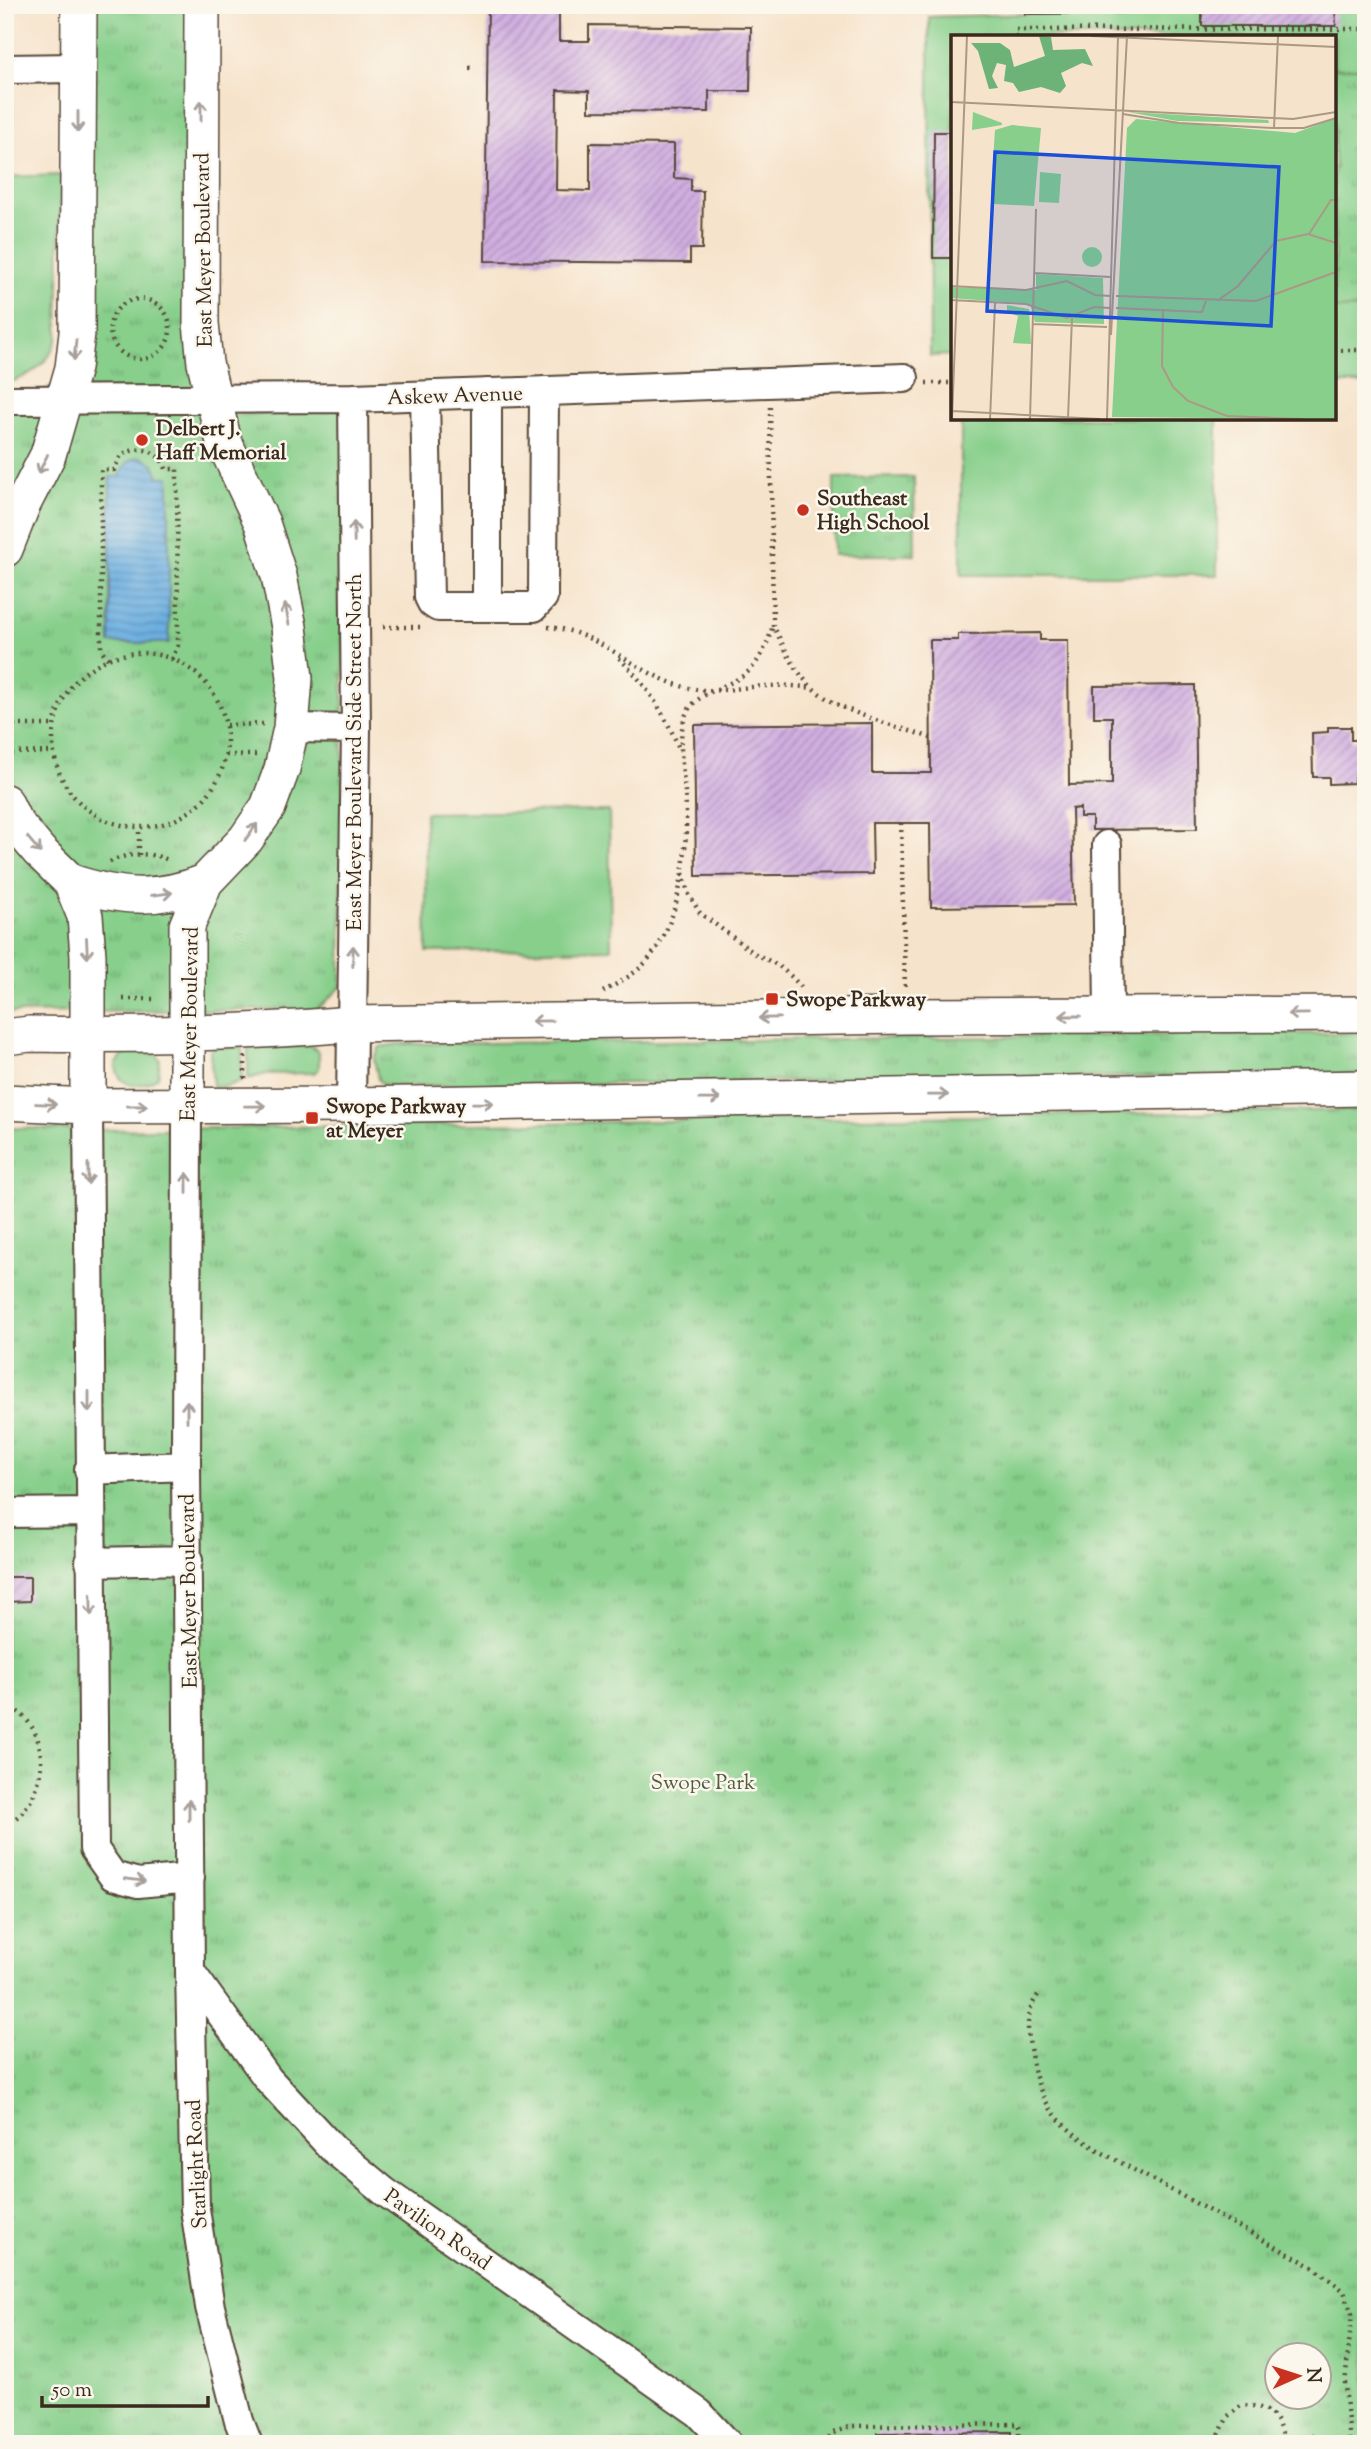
<svg xmlns="http://www.w3.org/2000/svg" width="1371" height="2449" font-family="'Sorts Mill Goudy',serif">
<style>
.grass{fill:#87cf8b;stroke:#617c54;stroke-width:2}
.park{fill:url(#park-tufts);stroke:#617c54;stroke-width:2;fill-rule:evenodd}
.water{fill:url(#water-rules);stroke:#546c80;stroke-width:2}
.building{fill:url(#building-hatch)}
.lines{fill:none;stroke-linecap:round;stroke-linejoin:round}
.minor-casing{stroke:#574638;stroke-width:32}
.major-casing{stroke:#574638;stroke-width:38}
.path{stroke:#574638;stroke-width:4.5;stroke-dasharray:2 5;stroke-linecap:butt}
.minor{stroke:#fff;stroke-width:28}
.major{stroke:#fff;stroke-width:35}
.oneway{stroke:#a79f9a}
.poi-dot{fill:#c8321e;stroke:#fbf7ec;stroke-width:2.5}
.labels{text-anchor:middle;stroke-width:5;stroke-linejoin:round;paint-order:stroke}
.street-label{font-size:21px;fill:#3b2a1e;stroke:#fbf7ec}
.poi-label{font-size:21px;font-weight:bold;fill:#3b2a1e;stroke:#fbf7ec;text-anchor:start}
.park-label{font-size:21px;fill:#525c3f;stroke:#fbf7ec}
.inset-road{fill:none;stroke:#ab9986;stroke-width:2}
.view{fill:#1d4ed8;fill-opacity:0.15;stroke:#1d4ed8;stroke-width:3.5}
.inset-edge{fill:none;stroke:#3b2a1e;stroke-width:3.5}
</style>
<defs>
<pattern id="park-tufts" width="24" height="20" patternUnits="userSpaceOnUse" patternTransform="scale(1.75)"><rect width="24" height="20" fill="#87cf8b"/><path d="M3 7l-1-3M5 7V3M7 7l1-3M15 17l-1-3M17 17v-4M19 17l1-3" fill="none" stroke="#70a871"/></pattern>
<pattern id="water-rules" width="6" height="5" patternUnits="userSpaceOnUse" patternTransform="scale(1.75)"><rect width="6" height="5" fill="#6cafe1"/><path d="M0 2.5h6" fill="none" stroke="#5a8fb6"/></pattern>
<pattern id="building-hatch" width="6" height="6" patternUnits="userSpaceOnUse" patternTransform="scale(1.75)"><rect width="6" height="6" fill="#d1afe1"/><path d="M-1 1l2-2M0 6l6-6M5 7l2-2" fill="none" stroke="#ab8fb6"/></pattern>
</defs>
<rect width="100%" height="100%" fill="#fbf7ec"/>
<filter id="ink" filterUnits="userSpaceOnUse"><feTurbulence type="fractalNoise" baseFrequency=".0143" numOctaves="2"/><feDisplacementMap in="SourceGraphic" scale="14" xChannelSelector="R" yChannelSelector="G"/><feConvolveMatrix kernelMatrix="1 2 1 2 8 2 1 2 1" color-interpolation-filters="sRGB"/></filter>
<filter id="wash" filterUnits="userSpaceOnUse"><feTurbulence type="fractalNoise" baseFrequency=".00686" numOctaves="4" result="noise"/><feDisplacementMap in="SourceGraphic" scale="28" xChannelSelector="R" yChannelSelector="G"/><feGaussianBlur stdDeviation="1.57" result="paint"/><feColorMatrix in="noise" values="0 0 0 0 0 0 0 0 0 0 0 0 0 0 0 0 0 1.4 0 .05"/><feComposite in="paint" operator="in"/></filter>
<g filter="url(#wash)">
<rect width="100%" height="100%" fill="#f6e3cb"/>
<path class="grass" d="M1025 5H1366V384H1334V37H953V355L930 356 929 17 1025 14Z
M61 175 58 339C49 363 30 377 5 384V177Z
M961 418H1217V575H961Z
M609 811 611 949 427 952 425 813Z
M248 1046H312L319 1053V1069L314 1073 266 1074 248 1079Z
M242 1047V1081L224 1087 213 1086 210 1051 212 1048Z
M133 1051 156 1054 160 1060 158 1077C141 1089 117 1089 116 1064L125 1053Z"/>
<path class="park" d="M91 5H191L207 417 345 408 341 987 318 1009 5 1013V411L87 368Z
M1334 68H1366V308L1334 309Z
M914 477 915 555H834V478Z
M1366 1033V1074L390 1086 382 1084 378 1079 374 1058 380 1047 399 1044Z
M1366 1110V2444H5V1128L95 1130ZM1276 2354H1318V2396H1276Z"/>
<path class="water" d="M140 457 154 464 159 477H169V643H110V477H120C123 466 128 459 140 457Z"/>
<g id="blocks">
<path class="building" d="M5 5H13V25H5Z
M488 5H559V41H589V25L751 27 750 91H709V112L589 111V91L557 90 556 190 590 191V143L674 144V178L691 179V191H703L702 249H690V263L485 261Z
M1025 5H1140V13L1025 14Z
M1202 5H1335L1336 26H1202Z
M934 132H953V258H933Z
M1040 633V640H1068L1069 785 1112 784V717H1094V686L1195 685 1197 829 1092 830V817H1080V808L1072 809 1074 905 931 907 930 823H872L873 874 696 876 694 725 872 723V773H931L930 640H958V634Z
M1328 727H1351V740H1366V776L1354 777V783L1329 784V777H1313L1312 733 1328 732Z
M5 1577H30V1601L5 1602Z
M1012 2432V2444H877V2433Z"/>
</g>
</g>
<g filter="url(#ink)">
<use href="#blocks" fill-opacity="0" stroke="#574638" stroke-width="2"/>
<g class="lines">
<g class="minor-casing">
<path id="minor" d="M5 69 78 68
M487 393V607
M425 396 429 597 432 603 438 607H534L543 597 544 391
M5 400 353 398 904 378
M291 728 356 729
M1107 845 1109 1016
M351 1105 356 729 353 398
M88 1106 94 1849 113 1876 138 1883 190 1878
M187 1106 186 1466 190 1971 195 2209 210 2307 239 2421 248 2444
M89 1470 186 1466
M5 1513 90 1512
M90 1562 188 1560
M190 1971 268 2079 333 2149 385 2192 699 2413 728 2444"/>
</g>
<g class="major-casing">
<path id="major" d="M5 549 22 506 48 455 73 368 77 333 79 5
M5 802 14 821 39 851 71 882 85 916 88 956V1106
M71 882C120 898 157 901 205 882
M5 1037 30 1034C138 1036 245 1033 352 1024L906 1016 1366 1014
M5 1102 88 1106 351 1105 1366 1088
M187 1106V926L205 882 246 839 268 807 282 769 291 728 295 678 289 627 279 576 262 523 224 442 205 363 201 323 202 5"/>
</g>
<path class="path" d="M1016 37V30L1366 29
M469 68H476
M110 329a30 30 0 1 1 60 0a30 30 0 1 1-60 0Z
M1334 350H1366
M926 383H953
M770 407 773 625C784 647 795 673 814 689 843 714 895 725 931 738
M383 627H424
M548 627C603 631 641 681 695 689 717 693 742 687 765 686 781 685 797 686 813 688
M53 740a87 87 0 1 1 174 0a87 87 0 1 1-174 0Z
M619 658C647 685 666 715 680 751
M108 659 101 649V470H114L121 455C139 445 159 449 166 469H177L178 645 172 659
M7 725H53
M226 725 263 724
M12 753 53 752
M226 755H257
M901 823 905 990
M139 855V828
M110 862C128 852 152 852 170 861
M683 873 688 893 700 913 754 953 779 966 793 978 803 989
M603 992C616 984 632 976 643 965 683 925 689 845 685 792 683 769 677 740 685 717 694 690 734 688 752 668 763 655 769 640 773 625
M123 999H158
M245 1079V1056
M5 1705C56 1724 50 1803 5 1825
M1038 1995C1026 2011 1027 2028 1030 2047 1037 2102 1056 2125 1103 2153L1313 2267 1344 2291 1352 2314 1345 2384 1350 2444
M1283 2439 1317 2435 1319 2444
M825 2444 833 2433 851 2426 1019 2424V2444
M1209 2444 1217 2439 1228 2416 1242 2405C1270 2406 1279 2417 1284 2444"/>
<use href="#minor" class="minor"/>
<use href="#major" class="major"/>
</g>
<defs><path id="oneway-shaft" d="M-6 0H5M1.5-3L5.5 0L1.5 3" fill="none" stroke-width="1.6" stroke-linecap="round" stroke-linejoin="round" transform="scale(1.75)"/></defs>
<g class="oneway">
<use href="#oneway-shaft" transform="translate(201 111) rotate(-90)"/>
<use href="#oneway-shaft" transform="translate(78 122) rotate(90)"/>
<use href="#oneway-shaft" transform="translate(75 350) rotate(96)"/>
<use href="#oneway-shaft" transform="translate(43 464) rotate(116)"/>
<use href="#oneway-shaft" transform="translate(354 532) rotate(-91)"/>
<use href="#oneway-shaft" transform="translate(287 614) rotate(-101)"/>
<use href="#oneway-shaft" transform="translate(251 832) rotate(-54)"/>
<use href="#oneway-shaft" transform="translate(34 845) rotate(50)"/>
<use href="#oneway-shaft" transform="translate(162 894) rotate(-7)"/>
<use href="#oneway-shaft" transform="translate(87 948) rotate(87)"/>
<use href="#oneway-shaft" transform="translate(353 956) rotate(-89)"/>
<use href="#oneway-shaft" transform="translate(1298 1014) rotate(179)"/>
<use href="#oneway-shaft" transform="translate(1070 1016) rotate(-180)"/>
<use href="#oneway-shaft" transform="translate(769 1018) rotate(179)"/>
<use href="#oneway-shaft" transform="translate(542 1021) rotate(179)"/>
<use href="#oneway-shaft" transform="translate(938 1095) rotate(-1)"/>
<use href="#oneway-shaft" transform="translate(710 1099) rotate(-1)"/>
<use href="#oneway-shaft" transform="translate(483 1103) rotate(-1)"/>
<use href="#oneway-shaft" transform="translate(46 1104) rotate(2)"/>
<use href="#oneway-shaft" transform="translate(137 1106)"/>
<use href="#oneway-shaft" transform="translate(255 1106) rotate(-1)"/>
<use href="#oneway-shaft" transform="translate(88 1174) rotate(90)"/>
<use href="#oneway-shaft" transform="translate(187 1183) rotate(-90)"/>
<use href="#oneway-shaft" transform="translate(89 1402) rotate(90)"/>
<use href="#oneway-shaft" transform="translate(187 1411) rotate(-90)"/>
<use href="#oneway-shaft" transform="translate(91 1605) rotate(89)"/>
<use href="#oneway-shaft" transform="translate(189 1810) rotate(-90)"/>
<use href="#oneway-shaft" transform="translate(135 1880) rotate(8)"/>
</g>
</g>
<g class="poi-dot">
<circle cx="142" cy="440" r="7"/>
<circle cx="803" cy="510" r="7"/>
<rect x="765" y="992" width="14" height="14" rx="3.5"/>
<rect x="305" y="1111" width="14" height="14" rx="3.5"/>
</g>
<g class="labels">
<g class="street-label">
<text transform="translate(203 250) rotate(-91)" y="7">East Meyer Boulevard</text>
<text transform="translate(455 395) rotate(-2)" y="7">Askew Avenue</text>
<text transform="translate(354 752) rotate(-90)" y="7">East Meyer Boulevard Side Street North</text>
<text transform="translate(189 1024) rotate(-89)" y="7">East Meyer Boulevard</text>
<text transform="translate(188 1591) rotate(-91)" y="7">East Meyer Boulevard</text>
<text transform="translate(196 2164) rotate(-93)" y="7">Starlight Road</text>
<text transform="translate(438 2229) rotate(35)" y="7">Pavilion Road</text>
</g>
<g class="poi-label">
<text x="156" y="435">Delbert J.<tspan x="156" dy="24">Haff Memorial</tspan></text>
<text x="817" y="505">Southeast<tspan x="817" dy="24">High School</tspan></text>
<text x="786" y="1006">Swope Parkway</text>
<text x="326" y="1113">Swope Parkway<tspan x="326" dy="24">at Meyer</tspan></text>
</g>
<g class="park-label">
<text x="703" y="1789">Swope Park</text>
</g>
</g>
<g transform="translate(951 35)">
<rect width="385" height="385" fill="#f6e3cb"/>
<path d="M61 90 90 93 83 171 43 169 40 157 44 95ZM89 137 110 139 108 168 88 167ZM131 222a10 10 0 1 1 20 0a10 10 0 1 1-20 0ZM56 270 78 274 80 309 62 308 67 281 56 277Z" fill="#87cf8b"/>
<path d="M88 1 100 2 102 15 134 14 142 31 131 28 110 38 115 51 109 58 90 52 68 57 62 48 53 46 55 30 46 28 41 41 47 53 38 54 27 16 20 8H49L59 15 63 32 94 21Z" fill="#6db277"/>
<path d="M22 77 51 88V90L21 95ZM177 77 317 85 318 88 226 86ZM385 83V384L161 382 176 93 185 84 344 98ZM54 107 79 109 77 153 52 151ZM85 239 152 243 153 289 84 287 79 269 0 263V252L85 255Z" fill="#87cf8b"/>
<path class="inset-road" d="M140 1 385 12M0 67 342 84 385 77M172 79 228 88 323 93H353L385 83M323 93 327 1M358 199 380 165H385M84 238 160 242M0 251 75 255 116 246 144 260 160 261M165 261 305 266 385 237M0 265 75 269 116 283 143 272 159 273M266 266 287 251 325 206 357 199 385 208M165 273 251 277 255 266M212 275 211 331 222 352 237 366 276 381 352 384M82 289 156 292M160 300 176 1M1 376 149 384M117 383 121 283M1 384 16 1M39 384 44 268M79 384 85 174M156 384 167 1"/>
<path class="view" d="M44 117 328 132 320 291 36 276Z"/>
<rect width="385" height="385" class="inset-edge"/>
</g>
<rect width="1371" height="2449" fill="none" stroke="#fbf7ec" stroke-width="28"/>
<g transform="translate(1298 2376) rotate(87)"><circle r="33" fill="#fbf7ec" stroke="#aea59a" stroke-width="2"/>
<path d="M0-5L12 26L0 18L-12 26Z" fill="#c8321e"/>
<text y="-10" font-size="19" font-weight="bold" text-anchor="middle" fill="#3b2a1e">N</text>
</g>
<path d="M42 2396v10h166v-10" fill="none" stroke="#3b2a1e" stroke-width="3.5"/>
<text x="52" y="2396" font-size="21" fill="#3b2a1e" stroke="#fbf7ec" stroke-width="5" paint-order="stroke">50 m</text>
</svg>
